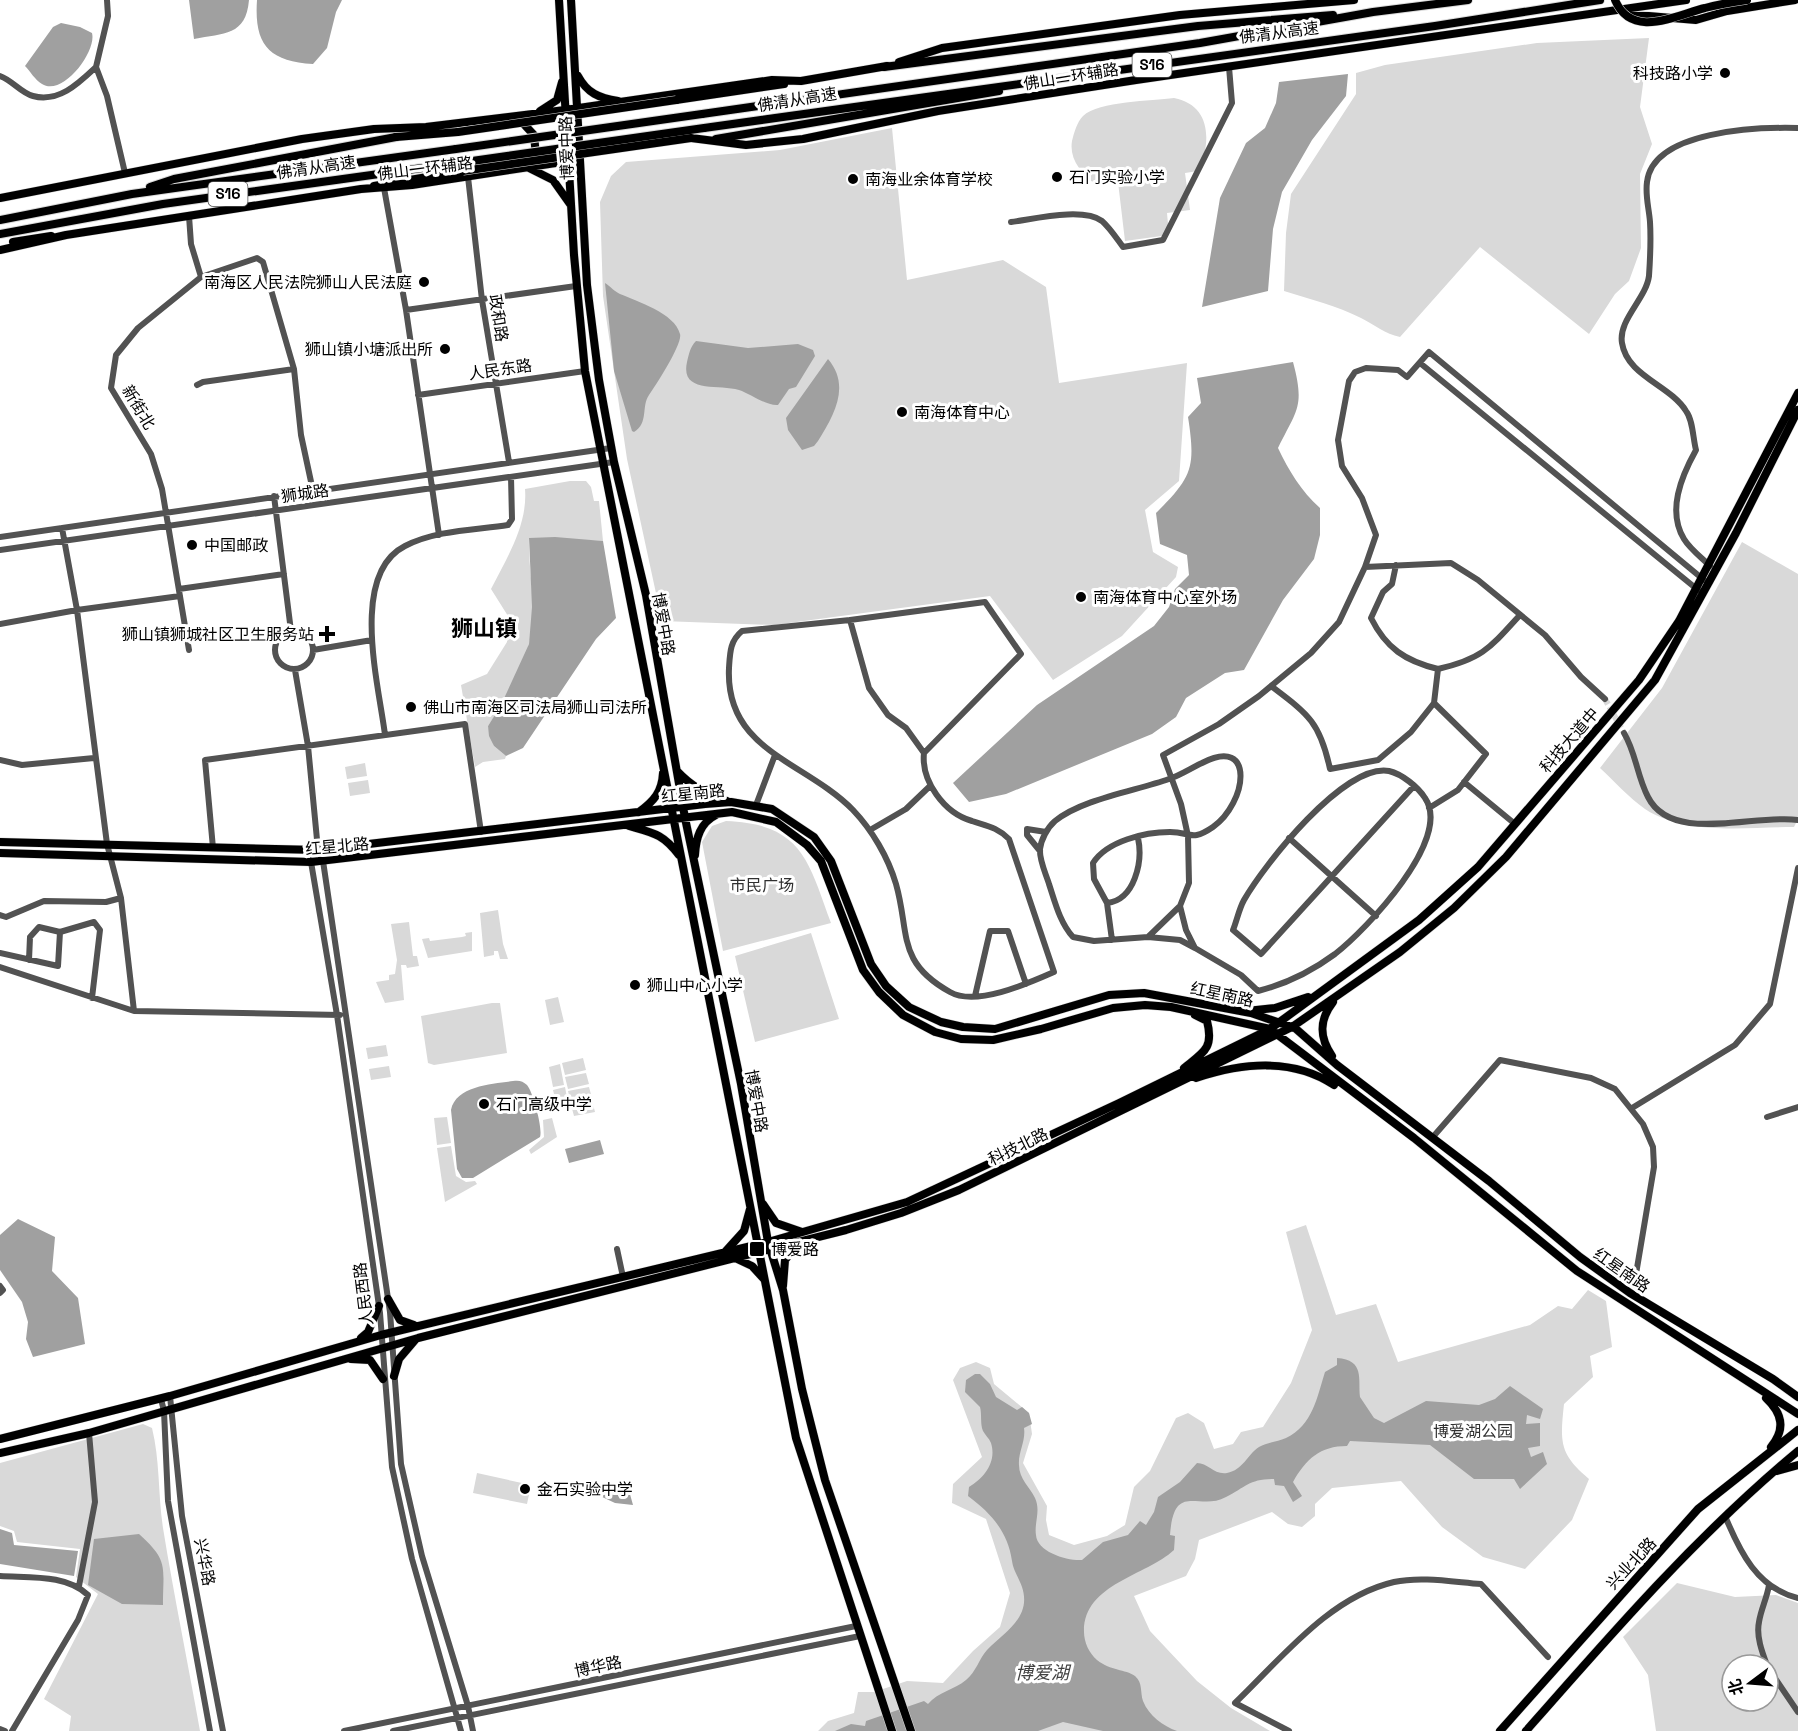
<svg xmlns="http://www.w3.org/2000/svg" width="1798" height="1731" font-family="'Space Grotesk','Noto Sans SC',sans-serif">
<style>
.green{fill:#d9d9d9;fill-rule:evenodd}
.water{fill:#a0a0a0}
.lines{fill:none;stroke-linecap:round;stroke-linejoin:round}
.minor-tunnel{stroke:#d9d9d9;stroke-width:6;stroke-dasharray:6 3;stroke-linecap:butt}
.major-casing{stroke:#dbdbdb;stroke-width:9}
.highway-casing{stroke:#dbdbdb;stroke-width:10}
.minor{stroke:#525252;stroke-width:6}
.major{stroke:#000;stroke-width:8}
.highway{stroke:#000;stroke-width:8}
.major-bridge-casing{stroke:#dbdbdb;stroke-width:9;stroke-linecap:butt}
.highway-bridge-casing{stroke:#dbdbdb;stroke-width:10;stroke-linecap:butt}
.major-bridge{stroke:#000;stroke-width:8}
.highway-bridge{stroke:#000;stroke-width:8}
.poi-dot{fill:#000;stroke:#fff;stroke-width:2}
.labels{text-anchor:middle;stroke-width:6;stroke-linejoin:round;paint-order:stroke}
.shield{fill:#fff;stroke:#4c4c4c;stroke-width:1.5}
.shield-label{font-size:15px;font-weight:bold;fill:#000}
.street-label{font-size:16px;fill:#000;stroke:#fff}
.poi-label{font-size:16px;fill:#000;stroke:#fff;text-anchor:start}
.park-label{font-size:16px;fill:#303030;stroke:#fff}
.water-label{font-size:18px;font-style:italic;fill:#414141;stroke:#fff}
.district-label{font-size:22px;font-weight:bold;fill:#000;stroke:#fff}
</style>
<rect width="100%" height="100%" fill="#fff"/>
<path class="green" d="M1649 38 1640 107 1652 144 1640 174 1641 248 1629 281 1615 294 1589 334 1480 247 1400 337C1385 334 1375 325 1361 318 1337 306 1310 299 1284 291L1286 233 1291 194 1356 94V73L1385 65 1537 43Z
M1174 98C1211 105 1212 142 1198 171L1185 173 1190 210 1167 213 1169 235 1125 241 1118 182 1095 184C1081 173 1069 159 1072 141 1074 133 1077 122 1083 116 1099 101 1152 101 1174 98Z
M892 128 907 280 1003 260 1046 287 1059 383 1187 363 1179 481 1145 510 1153 552 1178 567 1176 577 1122 636 1053 680 990 596 774 625 662 621 627 459 603 296 600 202 611 176 626 162 780 150Z
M570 481H586L591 487 594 501H599L603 541 529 538C528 572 538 610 529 644 523 669 503 703 488 726L494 746 506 756 505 759 483 762 475 767 461 685 487 674 507 642 508 616 491 589C507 558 528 524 525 489Z
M1742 542 1798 574V819L1794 827C1747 827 1686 836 1645 809 1629 798 1614 781 1600 768L1662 688Z
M365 763 367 776 347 779 345 767Z
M368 780 370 793 350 796 348 783Z
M726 821C802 824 808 860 831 923L723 951 702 842 712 826Z
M498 910 503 944 508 959H500L498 951H494V955L484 957 480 913Z
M409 922 413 956H417L419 966 407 968 406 965H401L404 1000 385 1003 376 982 389 980V975L395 974 397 960 391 924Z
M472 932V951L428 958 422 939 429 938 430 941 462 937 466 936 465 933Z
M811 933 839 1019 755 1042 735 956Z
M558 997 564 1022 550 1025 545 1000Z
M492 1003H500L507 1053 434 1065 428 1063 421 1016Z
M386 1045 388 1056 368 1059 366 1048Z
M583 1058 586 1070 565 1075 562 1063Z
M560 1064 564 1085 553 1087 549 1067Z
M389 1066 391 1077 371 1080 369 1069Z
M586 1073 589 1084 568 1089 565 1077Z
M565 1087 569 1108 558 1110 553 1090Z
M589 1087 592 1098 571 1103 568 1091Z
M592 1100 595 1112 574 1116 571 1105Z
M447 1117 451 1143 437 1145 434 1118Z
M552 1118 557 1137 531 1154 529 1150 544 1137 543 1120Z
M451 1146 456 1176 466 1182 475 1181 477 1184 445 1202 437 1148Z
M1306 1225 1336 1315 1376 1304 1398 1362 1530 1325 1558 1306 1572 1309 1588 1290 1606 1301 1612 1347 1590 1356 1593 1377 1564 1404C1560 1442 1559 1454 1589 1479L1572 1520 1525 1569 1483 1557 1442 1527 1401 1481 1332 1488 1315 1504V1516L1302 1527 1288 1524 1272 1512 1199 1540 1195 1559 1186 1576 1134 1596 1150 1631 1197 1681 1231 1708 1270 1731H818L828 1721 854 1713 858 1692H874L907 1681 943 1683 973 1651 1000 1627 1010 1593 986 1519 952 1503 953 1484 982 1457 953 1380 960 1368 976 1362 990 1368 994 1384 1029 1413 1032 1434 1023 1463 1047 1506 1046 1520 1049 1535 1074 1545 1107 1536 1125 1525 1134 1487 1150 1471 1176 1418 1188 1413 1204 1423 1214 1449 1233 1444 1241 1432 1263 1427 1291 1383 1312 1330 1286 1232Z
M143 1424 152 1428C160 1460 158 1495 163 1528 174 1596 188 1663 200 1731H69L71 1716 44 1699 98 1594 76 1577 80 1549 17 1542 14 1531 0 1526V1463Z
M477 1473 531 1485 527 1504 473 1493Z
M1677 1583 1735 1597 1776 1595 1798 1603V1731H1656L1648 1675 1623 1637ZM1732 1665H1768V1701H1732Z"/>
<path class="water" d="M189 0H249C246 36 224 33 194 39Z
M257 0H342L336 12 327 48 313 64C268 61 254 44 257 0Z
M61 23 80 27 92 33C97 51 63 97 42 84 35 80 30 71 25 66L53 27Z
M1348 74 1346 96 1312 140 1282 192 1273 229 1268 291 1202 307 1220 198 1246 143 1265 128 1276 103 1279 82Z
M605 283C610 286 615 292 620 294 636 301 675 313 680 334 683 343 656 385 649 395 641 406 649 423 634 432L632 431 614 371Z
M696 341 748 348 798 344 813 350 815 356 796 387 789 389 778 405C766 406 751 394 739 390 718 384 680 394 687 362 689 354 690 347 696 341Z
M828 359C851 386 834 415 818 441L814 446 802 450 788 430 786 418Z
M1293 362C1305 407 1297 409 1278 448 1289 471 1301 491 1320 508V535L1314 559 1283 600 1244 670 1225 673 1186 698 1176 717 1152 734 1006 794 969 802 953 783 1037 705 1154 626 1169 607 1175 589 1189 575 1187 555 1160 544 1156 513C1192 477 1196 468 1188 417L1201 403 1197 378Z
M555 537 603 541 616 618 596 639 523 748 506 756 494 746 489 736 488 726 501 705 529 644 532 607 529 538Z
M513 1081C519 1080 523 1081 527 1085 533 1092 543 1129 540 1137L473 1178H462L457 1169 451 1110C456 1085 494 1084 513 1081Z
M600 1140 604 1154 569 1163 565 1149Z
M18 1219 55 1237 52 1271 78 1298 85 1344 33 1357 26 1339 28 1322 22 1302 0 1270V1235Z
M1337 1358C1365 1360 1358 1379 1360 1397L1374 1418 1384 1423 1426 1401 1479 1405 1495 1399 1510 1386 1543 1409 1540 1419 1527 1415 1526 1424 1540 1423V1446L1528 1448 1531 1457 1543 1452 1547 1464 1520 1489 1514 1479H1474L1430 1445 1350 1441 1347 1446C1320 1446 1306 1459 1293 1482L1302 1496 1293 1502 1284 1486 1275 1485 1274 1479C1249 1479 1246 1487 1226 1497 1199 1512 1174 1480 1170 1535L1175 1536 1174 1550C1146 1576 1083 1584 1084 1632 1084 1642 1089 1653 1097 1660 1111 1671 1125 1669 1135 1676 1143 1683 1140 1692 1143 1701 1149 1716 1163 1726 1177 1731H1103L1063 1722 1038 1731H835L851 1724 865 1726 866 1721 924 1701 928 1704C938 1692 954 1690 966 1680 976 1672 979 1659 987 1650 1005 1632 1032 1617 1022 1587 1019 1578 1013 1570 1012 1561 1008 1532 991 1513 968 1496L969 1487C984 1478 997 1462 991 1443 989 1438 985 1435 983 1431 980 1424 982 1414 980 1407L965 1392 966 1380 975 1374H980L990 1384 996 1397 1017 1410 1022 1407 1029 1413 1032 1424 1024 1428C1026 1441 1018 1452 1019 1465 1019 1479 1030 1487 1035 1498 1041 1511 1034 1523 1036 1535 1037 1552 1067 1561 1082 1560L1103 1542 1128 1535 1140 1521 1146 1525 1154 1512 1158 1497 1180 1482 1197 1463C1208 1463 1214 1475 1227 1473 1243 1470 1247 1455 1259 1447 1267 1442 1277 1442 1286 1438 1313 1425 1317 1397 1325 1372L1337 1365Z
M613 1483 628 1487 633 1505 615 1503 600 1496 576 1495 575 1489 579 1484Z
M0 1529 12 1533 14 1545 78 1551 74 1576 0 1564Z
M139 1534C169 1561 163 1566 163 1605L122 1604 88 1585 94 1539Z"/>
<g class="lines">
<path class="minor-tunnel" d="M1605 699 1624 733"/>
<g class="major-casing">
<path id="major" d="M559 0 574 255 585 371 796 1438 892 1731
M571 0 587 285 599 380 614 462 646 595 685 818 741 1084 768 1242 783 1290 802 1389 825 1480 911 1731
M1625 14 1696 20 1727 11 1795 0
M899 62 942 48 1180 15 1354 0
M578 76C587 93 599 98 618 101
M676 100 784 84
M540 111 557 100 562 82
M520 120 534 135 536 156
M396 137 458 132
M691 138 746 145 803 139 938 111 1136 80 1686 0
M529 168 553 180 570 204
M374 186 463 171
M0 198 302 139 374 129 426 127 565 110 772 80 801 81 887 66
M13 242 51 236
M0 250 66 235 361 189 412 185 569 161
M677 771C692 787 706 794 727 801
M639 812C654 801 662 792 663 773
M629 826C654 833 663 834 679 855
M0 842 318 850 705 804 731 802 772 809 814 837 831 861 871 964 886 986 909 1007 941 1022 963 1027 995 1029 1109 995 1144 993 1251 1013 1295 1028 1337 1065 1489 1181 1580 1257 1630 1293 1773 1379 1798 1397
M0 853 311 862 732 812 776 822 807 845 821 861 863 970 879 992 903 1015 935 1032 961 1039 993 1040 1041 1029 1113 1008 1145 1005 1171 1007 1270 1029 1414 1138 1577 1271 1798 1414
M695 855C696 838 700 823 716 815
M1247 1011 1275 1008 1308 997
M1332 1056C1319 1037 1319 1020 1333 1002
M1184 1068C1204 1052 1214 1048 1207 1021L1195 1015
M1196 1078C1242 1063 1292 1057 1334 1085
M763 1204 776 1223 802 1232
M725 1252 744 1231 750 1209
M735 1258 752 1266 764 1279
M783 1286 785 1260 799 1243
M388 1299 400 1320 414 1325
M361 1338 368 1332 379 1306
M351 1359 370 1360 383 1379
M394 1376 399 1359 416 1339
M1766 1398C1782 1413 1786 1429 1771 1447
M0 1439 170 1396 381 1335 768 1242 907 1202 1119 1103 1270 1029 1419 920 1478 867 1639 680 1679 621 1798 393
M0 1453 89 1433 418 1338 846 1230 901 1213 959 1190 1292 1027 1400 952 1454 908 1506 857 1655 680 1736 533 1798 410
M1777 1471 1798 1465
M1500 1731 1698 1509 1798 1430
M1526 1731C1612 1633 1697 1535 1798 1451"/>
</g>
<g class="highway-casing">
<path id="highway" d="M884 67 1198 26 1333 15
M702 114 1200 43 1373 12 1468 0
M704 128 1435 26 1600 0
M716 139 999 91
M150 187 174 179 396 137
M0 220 132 194 456 149
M0 234 163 204 458 163"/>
</g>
<path class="minor" d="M107 0 108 16 96 67 107 96 125 173
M0 76C12 80 21 93 33 96 59 103 79 83 96 67
M468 177 482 300 509 462
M384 188 406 310 439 535
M189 216 191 244 201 277
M1011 222C1034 219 1083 207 1102 221 1110 228 1117 239 1123 247L1163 240 1232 103 1229 67
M406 310 576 286
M1420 363 1698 590
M197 385 203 382 294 369
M418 395 585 371
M274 496 291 631
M62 528 77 610 107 844 121 898 134 1011
M0 537 611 448
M0 550 614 462
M1396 565 1392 584 1383 592 1371 618C1386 648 1405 661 1438 669
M1710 566C1702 558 1690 549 1684 539 1667 511 1681 477 1696 450 1693 439 1693 420 1686 411 1670 385 1627 376 1622 343 1618 320 1646 299 1649 276 1650 261 1651 238 1650 222 1649 208 1645 196 1647 182 1653 130 1759 127 1798 128
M1365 567 1376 535 1362 498 1342 466 1338 440 1349 381 1355 372 1366 368 1398 370 1407 377 1429 352 1704 580
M179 589 284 574
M985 602 1021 654 924 753C921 781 944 813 972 821 987 826 997 827 1009 839L1054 972C1029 983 976 1007 950 992 896 962 910 933 896 884 888 857 872 830 853 810 805 761 725 751 729 668 730 652 730 641 742 631L850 620Z
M850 620 869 688 888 715 906 728 924 753
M0 624 77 610 180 596
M275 650a19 19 0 1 1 38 0a19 19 0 1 1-38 0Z
M189 650 162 489 151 454 111 388 116 355 138 328 201 277 257 258 263 262 294 369 301 435 313 491
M313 650 372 640
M295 670 308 746 318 850 323 861 390 1312 401 1464 422 1556 468 1706 473 1731
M1271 686C1308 714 1320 722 1330 769L1378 760 1411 732 1434 703 1438 669C1482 659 1490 648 1520 615
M1624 733C1636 753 1637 776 1648 797 1672 845 1757 813 1798 820
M385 735C379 686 349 574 405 546 436 530 475 530 508 525L512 519 511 477
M0 760 22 765 94 758
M1464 782 1515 824
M1414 786 1261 954 1233 930C1237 920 1239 909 1244 900 1264 865 1344 763 1389 771 1402 774 1418 787 1425 798 1453 839 1366 930 1335 954 1312 971 1286 984 1258 991L1241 975 1195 948 1186 930 1180 906 1189 883 1188 836 1181 804 1163 755 1219 724 1259 696 1311 653 1339 622 1365 567 1451 563 1478 580 1545 635 1581 677 1605 699
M756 805 775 755
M1429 808 1458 790 1486 754 1434 703
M870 830 906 809 929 787
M1138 838C1143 861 1135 900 1107 903L1094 879 1093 863C1107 841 1145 832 1170 832 1191 832 1191 842 1213 827 1247 803 1256 735 1202 763 1191 768 1181 775 1169 779 1135 791 1082 799 1055 821 1047 828 1041 840 1040 849 1039 860 1046 874 1049 884 1055 902 1060 923 1073 937L1094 941 1148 937 1180 906
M1289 838 1376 916
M213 848 205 760 465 724 481 832
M318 850 311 862 337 1015 380 1313 392 1467 412 1559 461 1731
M1040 851 1027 835V829L1046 832
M1107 903 1112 940
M0 915 6 917 44 901 106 902 121 898
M1148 937 1180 940 1195 948
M0 953 58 966 60 932 94 922 100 930 92 998
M29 960 30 937 39 927 60 932
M0 967 134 1011 340 1015
M975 996 990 931H1008L1026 984
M1632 1108 1735 1045 1770 1004 1798 868
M1767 1117 1798 1107
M1432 1138 1500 1060 1591 1078 1615 1089 1643 1124 1653 1147 1654 1167 1635 1280
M617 1249 623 1277
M0 1286 3 1290 0 1293
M170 1396 182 1516 223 1731
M161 1399 164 1411 168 1501 210 1731
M1725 1516C1740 1552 1757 1588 1798 1598
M0 1576C29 1578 66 1574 88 1595L78 1620 12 1731
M79 1586 95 1502 89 1433
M1767 1665C1762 1652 1756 1636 1759 1622 1761 1609 1767 1598 1769 1585
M1768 1668 1798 1712
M0 1729 5 1731
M344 1731 856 1626
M393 1731 860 1636
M1289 1731 1235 1703C1281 1659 1329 1597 1394 1582 1421 1576 1454 1582 1481 1584L1548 1657"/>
<use href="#major" class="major"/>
<use href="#highway" class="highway"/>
<g class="major-bridge-casing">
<path id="major-bridge" d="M1615 0C1632 40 1676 15 1705 8 1719 4 1733 2 1747 0
M458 132 676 100
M463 171 691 138"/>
</g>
<g class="highway-bridge-casing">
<path id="highway-bridge" d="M456 149 702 114
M458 163 704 128"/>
</g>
<use href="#major-bridge" class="major-bridge"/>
<use href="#highway-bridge" class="highway-bridge"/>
</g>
<g class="poi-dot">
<circle cx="1725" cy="73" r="6"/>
<circle cx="1057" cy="177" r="6"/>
<circle cx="853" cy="179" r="6"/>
<circle cx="424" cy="282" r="6"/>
<circle cx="445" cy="349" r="6"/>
<circle cx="902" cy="412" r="6"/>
<circle cx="192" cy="545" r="6"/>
<circle cx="1081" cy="597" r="6"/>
<path d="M324 625h6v6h6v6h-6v6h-6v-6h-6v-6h6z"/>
<circle cx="411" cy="707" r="6"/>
<circle cx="635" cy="985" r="6"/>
<circle cx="484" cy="1104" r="6"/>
<rect x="749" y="1241" width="16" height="16" rx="3"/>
<circle cx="525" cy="1489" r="6"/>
</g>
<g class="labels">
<g class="shield">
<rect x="1132.5" y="53" width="39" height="24" rx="4.5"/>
<rect x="208.5" y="182" width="39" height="24" rx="4.5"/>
</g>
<g class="shield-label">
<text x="1152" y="70">S16</text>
<text x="228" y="199">S16</text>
</g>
<g class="street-label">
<text transform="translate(1279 32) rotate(-7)" y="6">佛清从高速</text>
<text transform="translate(1071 76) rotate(-9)" y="6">佛山一环辅路</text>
<text transform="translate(797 99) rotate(-9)" y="6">佛清从高速</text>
<text transform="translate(566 148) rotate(-92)" y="6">博爱中路</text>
<text transform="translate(316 167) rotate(-8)" y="6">佛清从高速</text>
<text transform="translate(425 168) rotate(-7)" y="6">佛山一环辅路</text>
<text transform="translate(499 318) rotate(81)" y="6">政和路</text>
<text transform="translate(500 369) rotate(-8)" y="6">人民东路</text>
<text transform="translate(139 407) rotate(59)" y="6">新街北</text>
<text transform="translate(305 493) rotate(-8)" y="6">狮城路</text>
<text transform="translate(664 624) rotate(80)" y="6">博爱中路</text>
<text transform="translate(1569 740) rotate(-49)" y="6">科技大道中</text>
<text transform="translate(693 793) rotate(-6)" y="6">红星南路</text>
<text transform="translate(337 846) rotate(-5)" y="6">红星北路</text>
<text transform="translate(1222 994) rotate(12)" y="6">红星南路</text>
<text transform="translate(757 1101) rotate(80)" y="6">博爱中路</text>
<text transform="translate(1018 1146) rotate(-26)" y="6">科技北路</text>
<text transform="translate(1622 1270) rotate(35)" y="6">红星南路</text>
<text transform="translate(363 1294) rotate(-97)" y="6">人民西路</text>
<text transform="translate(205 1562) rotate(79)" y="6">兴华路</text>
<text transform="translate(1631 1563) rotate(-47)" y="6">兴业北路</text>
<text transform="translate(598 1666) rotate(-12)" y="6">博华路</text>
</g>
<g class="poi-label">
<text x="1713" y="79" text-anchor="end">科技路小学</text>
<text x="1069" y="183">石门实验小学</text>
<text x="865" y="185">南海业余体育学校</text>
<text x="412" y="288" text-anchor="end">南海区人民法院狮山人民法庭</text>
<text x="433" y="355" text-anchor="end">狮山镇小塘派出所</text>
<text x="914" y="418">南海体育中心</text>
<text x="204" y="551">中国邮政</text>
<text x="1093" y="603">南海体育中心室外场</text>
<text x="314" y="640" text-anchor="end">狮山镇狮城社区卫生服务站</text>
<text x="423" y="713">佛山市南海区司法局狮山司法所</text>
<text x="647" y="991">狮山中心小学</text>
<text x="496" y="1110">石门高级中学</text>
<text x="771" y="1255">博爱路</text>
<text x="537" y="1495">金石实验中学</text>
</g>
<g class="park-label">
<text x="762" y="891">市民广场</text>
<text x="1473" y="1437">博爱湖公园</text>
</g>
<g class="water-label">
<text x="1042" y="1679">博爱湖</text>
</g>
<g class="district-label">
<text x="484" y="636">狮山镇</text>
</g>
</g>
<g transform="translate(1750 1683) rotate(254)"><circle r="28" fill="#ffffff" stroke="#999999" stroke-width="1.5"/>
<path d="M0-4.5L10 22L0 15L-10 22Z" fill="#000000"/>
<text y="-9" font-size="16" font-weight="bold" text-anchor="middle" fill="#000000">北</text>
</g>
</svg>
